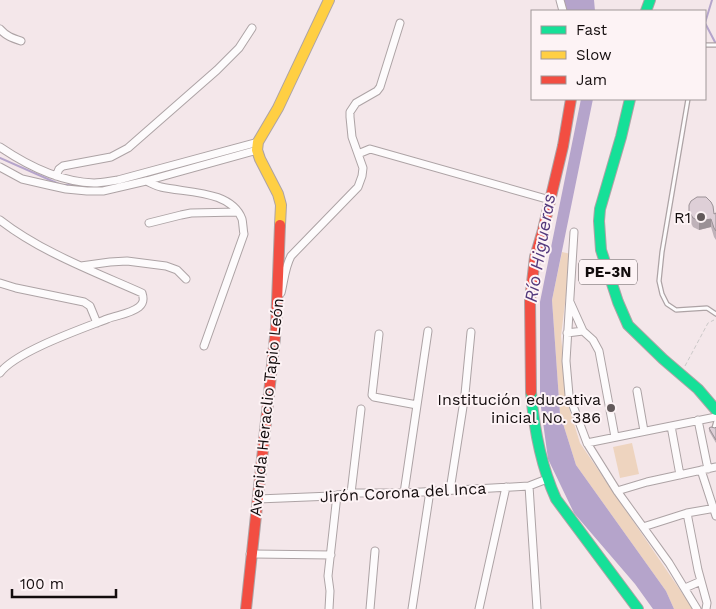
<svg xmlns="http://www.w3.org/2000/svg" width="716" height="609" font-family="'Work Sans',sans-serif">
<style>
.green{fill:#eed4bf}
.water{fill:#b5a4cb}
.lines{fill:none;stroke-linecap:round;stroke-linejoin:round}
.stream{stroke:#b5a4cb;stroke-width:2}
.lane-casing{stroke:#ada3a5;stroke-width:5.5}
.street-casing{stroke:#ada3a5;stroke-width:9}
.fast-casing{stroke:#ada3a5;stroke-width:12}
.slow-casing{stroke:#ada3a5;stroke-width:12}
.jam-casing{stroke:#ada3a5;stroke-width:12}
.path{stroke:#ccc9c9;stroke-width:1;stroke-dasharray:4 2.5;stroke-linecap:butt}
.lane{stroke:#fdfbfc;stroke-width:3}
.street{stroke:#fdfbfc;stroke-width:7}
.fast{stroke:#16e098;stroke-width:10}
.slow{stroke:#ffcf43;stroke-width:10}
.jam{stroke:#f24e42;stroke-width:10}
.wall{fill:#bfb2b9}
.shaded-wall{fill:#9b9196}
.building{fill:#decfd7;stroke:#9b9196}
.poi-dot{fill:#62595a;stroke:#fdf3f5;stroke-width:2}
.labels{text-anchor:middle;stroke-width:4;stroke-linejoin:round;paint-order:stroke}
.shield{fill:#fdf3f5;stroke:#595153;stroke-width:1}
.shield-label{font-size:15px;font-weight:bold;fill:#130c0d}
.poi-label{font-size:16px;fill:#130c0d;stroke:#fdf3f5;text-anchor:end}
.street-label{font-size:16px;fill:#130c0d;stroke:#fdf3f5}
.water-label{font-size:18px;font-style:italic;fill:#53397c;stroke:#fdf3f5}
</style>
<rect width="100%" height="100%" fill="#f4e7ea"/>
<path class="green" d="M562 252 571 254 561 336 567 401 580 443 693 609H674L666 591 576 465 560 414 552 300Z
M632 443 639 474 620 478 613 447Z"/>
<path class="water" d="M562 0H594L595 11H566Z
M581 99H593L552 300 560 414 576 465 666 591 674 609H653L635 584 574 513 548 459 540 400V302Z"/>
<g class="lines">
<path class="stream" d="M712 0 705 23 716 44
M0 158 59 184
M64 185 89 186
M99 186H109"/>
<g class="lane-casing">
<path id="lane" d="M705 45H716
M688 99 662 252 659 281 662 294 667 304 676 310 707 308 716 314
M714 428 716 421"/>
</g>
<g class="street-casing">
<path id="street" d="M560 0 563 11
M0 29C6 36 12 38 21 41
M0 147C28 166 60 182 94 183 102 183 110 181 118 180L258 142
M358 154 370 149 550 200
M0 167 22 179 48 185 66 189 87 191H103L146 181 257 150
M56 176 59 169 63 166 111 157 128 148 217 70 239 48 252 28
M146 181C151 183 156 186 161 187 186 193 231 190 242 219 243 223 243 230 244 234L204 346
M0 220C41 252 95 272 142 293 144 299 144 303 139 307 130 314 117 315 107 319 81 329 15 352 0 373
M149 223 181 215 191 213 238 212
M574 232 566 361 569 395 587 443 617 491 669 563 697 609
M81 266 110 262 127 261 166 266 177 270 186 279
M0 283 16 288 84 302 90 306 97 323
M281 293C284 281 285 267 291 256L358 187 362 176 363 168 352 137 350 117V112L356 103 377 91 380 87 400 23
M570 302 583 331 593 340 599 351 615 437
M567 333 583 331
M379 334 372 395 374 397 417 405
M637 391 644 431
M698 420 708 469
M671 426 680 475
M587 443 716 417
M701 470 716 516
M529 486 537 609
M450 490 465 394 471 332
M617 491 647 482 716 467
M351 493 361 409
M404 493 428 331
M258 499 332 496 351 493H404L529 486 547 479
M687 513 698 570 707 603 706 609
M643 527 687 513 716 508
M250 554 331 555
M685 588 701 581
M329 609 330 591 328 576 337 495
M370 609 375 551
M412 609 430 491
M479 609 506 487"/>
</g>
<g class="fast-casing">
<path id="fast" d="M646 11 650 0
M630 99 621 137 600 209 599 221 601 250 618 302 628 325 663 359 698 389 716 410
M531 392C534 428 541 466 556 499L638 609"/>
</g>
<g class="slow-casing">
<path id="slow" d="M280 225 281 205 278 194 260 159 257 150 258 142 278 108 329 0"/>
</g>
<g class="jam-casing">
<path id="jam" d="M531 392 530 300 535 257 543 230 563 146 571 99
M246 609 276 328 280 225"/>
</g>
<path class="path" d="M705 27V23
M685 366 708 323 714 320"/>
<use href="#lane" class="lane"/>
<use href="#street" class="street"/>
<use href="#fast" class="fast"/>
<use href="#slow" class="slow"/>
<use href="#jam" class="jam"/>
</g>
<path class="wall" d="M689 211 714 214 716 213V240L714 237 711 227 699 230 693 227 689 219Z
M716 427V443L709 431V428H715Z"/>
<path class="shaded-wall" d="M711 219V227L699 230V221Z"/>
<path class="building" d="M697 197H706L711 202 713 206 714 214 716 213V231L714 228 711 219 699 221 693 218 689 211V205L691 201Z
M711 427 715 428 716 427V440L709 428Z"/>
<g class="poi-dot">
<circle cx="701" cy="217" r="5"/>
<circle cx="611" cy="408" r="5"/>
</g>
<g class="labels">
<rect class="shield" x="579" y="259.5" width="58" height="25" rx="4"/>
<g class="shield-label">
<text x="608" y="277">PE-3N</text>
</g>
<g class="poi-label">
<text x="691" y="223">R1</text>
<text x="601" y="405">Institución educativa<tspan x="601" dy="18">inicial No. 386</tspan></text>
</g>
<g class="street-label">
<text transform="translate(266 407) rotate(-84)" y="6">Avenida Heraclio Tapio León</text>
<text transform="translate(403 492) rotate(-3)" y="6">Jirón Corona del Inca</text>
</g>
<g class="water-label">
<text transform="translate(540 248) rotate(-80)" y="6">Río Higueras</text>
</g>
</g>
<rect x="531" y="10" width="175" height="90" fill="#fdf3f5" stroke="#9f9798"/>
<rect x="541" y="26" width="25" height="8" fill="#16e098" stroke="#9f9798"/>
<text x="576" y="35" font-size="15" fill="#130c0d">Fast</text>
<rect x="541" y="51" width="25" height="8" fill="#ffcf43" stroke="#9f9798"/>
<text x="576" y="60" font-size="15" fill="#130c0d">Slow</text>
<rect x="541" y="76" width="25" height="8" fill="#f24e42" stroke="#9f9798"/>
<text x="576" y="85" font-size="15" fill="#130c0d">Jam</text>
<path d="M12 589v8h104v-8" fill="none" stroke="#130c0d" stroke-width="2.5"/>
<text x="20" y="589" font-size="15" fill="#130c0d" stroke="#fdf3f5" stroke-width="4" paint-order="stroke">100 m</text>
</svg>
